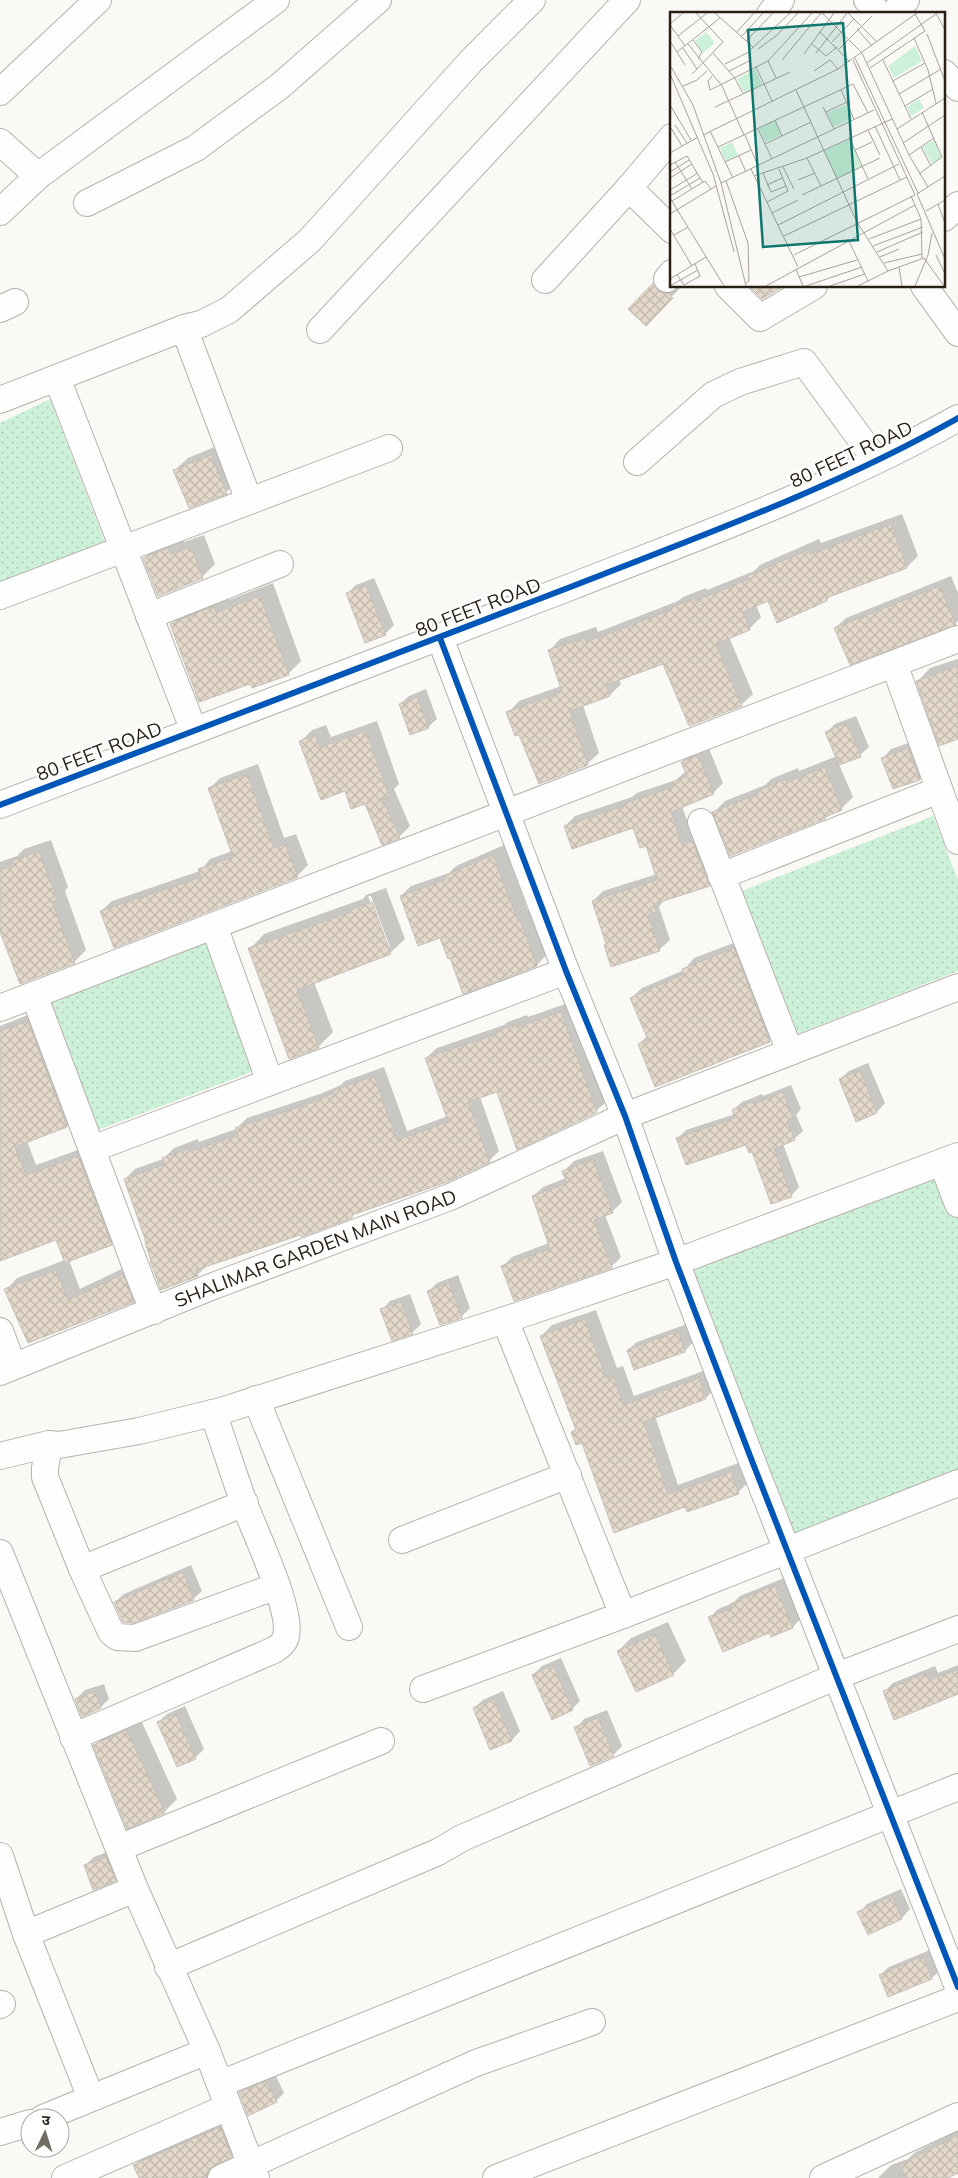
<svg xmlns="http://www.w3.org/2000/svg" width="958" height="2178" font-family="Mulish,'Noto Sans Devanagari',sans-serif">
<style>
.park{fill:url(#park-dots)}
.shadow{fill:#0003;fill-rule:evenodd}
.building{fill:url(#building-cross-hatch);stroke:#c6c1bb}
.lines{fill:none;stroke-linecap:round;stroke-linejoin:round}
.minor-casing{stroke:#b7b2ab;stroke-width:28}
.minor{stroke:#fefefe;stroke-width:26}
.cycleway-casing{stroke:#fff;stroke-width:9}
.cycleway{stroke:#0057b8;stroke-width:6}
.labels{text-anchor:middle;stroke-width:5;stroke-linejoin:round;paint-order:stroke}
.street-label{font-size:19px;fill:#292015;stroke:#fff}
.inset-road{fill:none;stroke:#a7a29c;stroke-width:1}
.view{fill:#0f766e;fill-opacity:0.15;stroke:#0f766e;stroke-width:2.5}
.inset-edge{fill:none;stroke:#292015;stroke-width:2.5}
</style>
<defs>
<pattern id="park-dots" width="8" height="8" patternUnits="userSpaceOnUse" patternTransform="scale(1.25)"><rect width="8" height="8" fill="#cdf0d8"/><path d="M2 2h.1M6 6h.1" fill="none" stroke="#b0ceb8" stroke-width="1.8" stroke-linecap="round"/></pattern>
<pattern id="building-cross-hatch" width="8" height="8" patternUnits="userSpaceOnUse" patternTransform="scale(1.25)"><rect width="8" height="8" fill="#e3d8c9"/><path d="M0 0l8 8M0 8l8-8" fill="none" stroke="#c3b9ac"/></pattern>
</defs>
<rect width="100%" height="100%" fill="#fbf9f6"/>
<path class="park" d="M50 399 109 553 0 605V423Z
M933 816 958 880V971L795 1035 739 892Z
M206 936 257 1070 98 1130 47 995Z
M942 1162 958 1204V1483L787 1550 676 1262Z"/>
<path class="shadow" d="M662 275 680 288 646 324 630 309Z
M224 443 239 480 226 492 175 470 188 458Z
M902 514 918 556 907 567 832 594 827 600 778 621 769 599 756 605 761 617 750 628 729 637 753 694 741 705 664 662 619 679 621 684 610 695 583 705 599 753 587 764 520 733 508 713 519 701 561 686 549 651 560 639 596 627 598 632 678 601 683 597 706 588 707 590 754 571 760 565 819 539 821 543Z
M204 535 215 564 202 577 144 558 157 545 181 536 184 542Z
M951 576 958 593V621L956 623 850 663 835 628 846 618Z
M374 578 394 625 385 634 347 594 356 585Z
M273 583 301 661 288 674 251 683 172 624 185 611 227 594 229 600Z
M958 659V738L918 681 930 668Z
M426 689 437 719 428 727 400 704 409 696Z
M856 716 869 747 860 755 839 764 853 797 841 809 825 818 713 813 725 801 765 785 771 779 798 768 799 771 837 756 827 732 835 724Z
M377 721 399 784 394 789 410 826 399 837 365 803 345 790 301 741 312 730 326 725 331 737Z
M917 740 928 770 919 779 883 758 891 749Z
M708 746 723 783 713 793 682 806 692 835 703 832 719 875 709 885 665 899 659 907 670 940 659 950 607 943 593 901 603 891 657 874 647 844 634 827 565 826 575 816 632 797 637 793 676 780 686 771 682 762 692 752Z
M258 764 284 838 296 834 308 865 297 876 101 911 112 901 200 871 210 859 232 851 210 788 220 778Z
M51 840 68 887 65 891 86 950 74 962 0 931V862L17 856 24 849Z
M504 845 528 911 530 910 547 954 537 965 464 992 451 957 441 937 401 896 411 886 449 873 456 866Z
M386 888 405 939 390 953 314 982 333 1032 318 1047 250 949 264 934 363 899 366 895ZM368 896H371L390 947H387Z
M744 939 780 1031 769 1041 639 1044 647 1036 631 998 642 988 684 970 694 958Z
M571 1002 607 1101 596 1111 498 1090 480 1097 499 1151 489 1161 356 1212 352 1217 208 1265 197 1275 147 1241 125 1179 135 1169 163 1159 174 1148 198 1139 199 1142 236 1129 247 1118 320 1094 341 1085 345 1081 384 1067 407 1131 440 1119 447 1116 426 1058 437 1048 504 1025 508 1022 527 1015 528 1017Z
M38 1011 77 1115 67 1126 27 1141 36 1165 89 1146 122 1234 111 1244 69 1260 80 1289 134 1263 145 1289 133 1301 28 1342 6 1290 17 1278 65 1260 57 1238 0 1260V1026Z
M868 1063 885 1103 877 1112 857 1120 840 1079 849 1071Z
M791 1085 801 1109 796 1115 803 1131 794 1139 783 1144 799 1187 791 1196 747 1143 678 1138 686 1130 735 1114 733 1110 742 1102 762 1094 763 1096Z
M603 1151 622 1202 612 1212 605 1215 621 1257 611 1267 503 1266 512 1257 549 1243 533 1196 543 1187 566 1178 564 1171 574 1161Z
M458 1275 470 1308 461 1317 429 1291 437 1283Z
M410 1294 421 1324 412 1333 382 1310 390 1301Z
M596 1310 617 1368 623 1366 634 1396 709 1369 716 1387 706 1398 655 1416 678 1485 741 1462 749 1482 738 1492 686 1506 582 1441 572 1432 576 1428 541 1336 552 1325Z
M687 1324 693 1342 685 1351 635 1369 628 1350 637 1342Z
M191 1565 202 1591 193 1599 115 1602 124 1594Z
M784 1578 801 1618 793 1627 771 1635 770 1632 710 1618 718 1609 733 1603 740 1596Z
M668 1622 686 1661 673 1674 618 1651 631 1638Z
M561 1658 580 1701 572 1709 533 1675 542 1666Z
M958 1665V1692H884L893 1683 935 1666 938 1673Z
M104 1684 109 1699 101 1707 76 1699 85 1690Z
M503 1691 520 1731 512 1740 491 1748 474 1708 483 1700Z
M185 1706 204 1749 195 1758 159 1722 167 1714Z
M607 1710 622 1746 613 1755 576 1728 584 1719Z
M140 1718 177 1799 164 1812 95 1745 108 1732Z
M115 1849 123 1871 115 1880 86 1865 94 1857Z
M901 1889 910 1909 902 1918 868 1933 859 1913 867 1904Z
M932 1949 940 1970 932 1978 889 1996 880 1975 889 1967Z
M275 2074 284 2093 276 2101 241 2093 249 2084Z
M237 2110 248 2138 231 2156 224 2160 207 2178H140L135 2165 152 2148Z
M958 2130V2171L945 2178H878L891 2165 908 2159 914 2153Z"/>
<path class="building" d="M653 283 658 291 668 293 673 298 646 326 628 309Z
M749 286H784L762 299Z
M211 455 227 494 189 508 173 470Z
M891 524 907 568 826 598 827 601 777 623 768 601 743 612 750 630 716 644 742 706 689 726 663 664 606 685 610 696 570 711 588 765 539 784 519 735 515 736 506 712 562 692 548 650 585 638 586 642 671 610 670 608 694 598 695 601 749 579 747 576 808 550 810 554Z
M191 547 203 578 158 596 143 558 168 548 171 554Z
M366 585 386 635 365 643 346 593Z
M940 586 956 625 850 665 834 628Z
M260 596 289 675 252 688 250 684 199 702 170 624 214 606 216 612Z
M958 666V739L939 746 916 681Z
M417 697 429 728 410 735 399 704Z
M847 723 861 757 839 765 825 732Z
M366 731 389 796 382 798 400 838 382 845 365 804 351 809 345 791 321 800 299 741 315 735 320 747Z
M908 748 920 780 893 789 881 758Z
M698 755 714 794 671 812 682 845 692 841 710 886 654 904 656 912 648 915 660 951 611 967 604 945 606 944 592 901 657 880 646 846 640 848 633 828 572 849 564 826 626 805 625 803 674 787 672 782 687 776 681 762Z
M825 767 842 810 825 817V819L730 856 712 812 758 794 757 791 786 779 787 782Z
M247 774 274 848 285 844 298 877 114 948 100 911 201 877 198 869 233 857 208 788Z
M39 851 57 900 52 902 75 963 20 984 0 932V870L12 866 11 861Z
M493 855 518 921 520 920 537 966 463 994 450 958 448 959 440 938 418 946 400 896 445 880 444 876Z
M372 902 391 954 297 990 319 1048 289 1059 248 948 351 912 350 910Z
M734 948 770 1042 655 1087 638 1044 648 1040 630 998 684 974 682 969Z
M561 1012 597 1112 517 1150 497 1092 468 1102 490 1162 444 1183 352 1215V1218L301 1237 300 1235 196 1270 198 1276 161 1290 150 1261H151L145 1242H146L124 1179 165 1164 162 1158 188 1149 189 1152 238 1135 235 1128 308 1104 334 1093 333 1091 374 1076 397 1140 429 1129 448 1121 425 1058 497 1034 496 1031 517 1024 518 1027Z
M28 1021 67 1127 15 1147 26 1175 78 1156 112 1245 65 1263 56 1240 0 1261V1031Z
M860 1071 877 1113 856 1122 839 1079Z
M783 1092 793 1119 787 1121 795 1140 774 1149 792 1197 771 1204 752 1152 749 1153 746 1145 686 1165 676 1138 735 1118 732 1110 754 1101 755 1104Z
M593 1159 613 1213 594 1220 612 1268 514 1301 501 1266 550 1249 532 1196 567 1183 562 1171Z
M56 1270 68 1300 123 1274 134 1302 28 1343 4 1289Z
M449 1283 462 1318 440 1325 427 1291Z
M401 1302 413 1334 392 1341 380 1309Z
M585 1319 606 1378 613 1376 623 1405 699 1378 706 1399 644 1422 668 1494 731 1472 739 1494 687 1512 685 1507 614 1533 582 1443 576 1445 571 1432 576 1430 540 1336Z
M678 1331 685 1352 634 1370 627 1350Z
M183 1572 194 1600 133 1623 123 1622 114 1602Z
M775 1585 793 1628 771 1637 769 1633 723 1652 708 1617 732 1608 730 1604Z
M655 1634 674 1675 636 1692 617 1651Z
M553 1665 573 1710 552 1720 532 1675Z
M958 1670V1694L894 1720 883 1691 926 1673 929 1680Z
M95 1691 101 1708 82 1717 75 1699Z
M494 1699 512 1741 490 1750 473 1708Z
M176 1714 196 1759 177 1767 157 1722Z
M598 1718 614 1756 590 1766 574 1727Z
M127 1730 165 1813 127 1829 93 1745Z
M106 1857 116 1881 93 1890 84 1865Z
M892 1896 902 1919 868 1935 857 1912Z
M923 1956 932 1979 888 1997 879 1975Z
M267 2081 277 2102 248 2116 239 2092Z
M220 2127 232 2157 209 2169 206 2178H139L133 2165Z
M958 2135V2173L948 2178H907L900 2165Z"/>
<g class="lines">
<g class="minor-casing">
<g id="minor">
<path d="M867 0 879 14"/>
<path d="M770 14 781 0"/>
<path d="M893 14 906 0"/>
<path d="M944 73 958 88"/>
<path d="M0 92 98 0"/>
<path d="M0 142 38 176"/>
<path d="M629 188 672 230"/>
<path d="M87 203 196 148 280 86 378 0"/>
<path d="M0 212 38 176 276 0"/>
<path d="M944 218 958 205"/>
<path d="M667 279 672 273"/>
<path d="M545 280 629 188 672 137"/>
<path d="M728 286 760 318 814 286"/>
<path d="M924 286 958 333"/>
<path d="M0 309 15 302"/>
<path d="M184 328 201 324 229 310 310 240 471 61 532 0"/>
<path d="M320 330 627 0"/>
<path d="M57 378 194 731"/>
<path d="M0 400 184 328 249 501"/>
<path d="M637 462 713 395 740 382 804 362 876 460"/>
<path d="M0 596 389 448"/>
<path d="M149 616 280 564"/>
<path d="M440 638 566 971 625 1116 676 1262 752 1461 958 1987"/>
<path d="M894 664 958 841"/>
<path d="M0 805C191 733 382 660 573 586 703 535 836 487 958 418"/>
<path d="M701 822 790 1052"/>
<path d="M721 876 939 790"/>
<path d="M214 926 270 1082"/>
<path d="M34 995 143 1286 154 1311"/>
<path d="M0 1008 958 639"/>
<path d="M92 1149 566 971"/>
<path d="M942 1162 958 1204"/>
<path d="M505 1320 623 1615"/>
<path d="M0 1331 13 1366"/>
<path id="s1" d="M0 1372 216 1285 450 1197 625 1116 958 987"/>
<path d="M256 1399 349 1627"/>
<path d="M49 1444 45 1468V1477L82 1569 111 1632 117 1637 135 1638 277 1586"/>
<path d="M0 1456 49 1444 59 1445 139 1431 221 1411 505 1320 676 1262 958 1156"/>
<path d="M402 1540 568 1475"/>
<path d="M0 1553 135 1889 207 2051 256 2178"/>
<path d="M82 1569 245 1503"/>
<path d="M423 1689 623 1615 958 1483"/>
<path d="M73 1737 274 1650C279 1647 285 1643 286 1636 293 1611 254 1530 244 1503 233 1473 224 1443 213 1413"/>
<path d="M119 1848 381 1741"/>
<path d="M0 1856 26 1934 91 2098"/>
<path d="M26 1934 135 1889"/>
<path d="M168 1967 438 1852 462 1838 837 1676 958 1629"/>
<path d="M0 2005 2 2004"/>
<path d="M220 2084 958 1787"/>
<path d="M43 2118 207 2051"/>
<path d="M0 2132 30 2123"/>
<path d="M65 2178 228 2107"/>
<path d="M221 2178 476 2063 592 2022"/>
<path d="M496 2178 958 1998"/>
<path d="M823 2178 958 2116"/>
</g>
</g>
<use href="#minor" class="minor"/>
<g class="cycleway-casing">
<path id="cycleway" d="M440 638 566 971 625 1116 676 1262 752 1461 958 1987
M0 805C191 733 382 660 573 586 703 535 836 487 958 418"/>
</g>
<use href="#cycleway" class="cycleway"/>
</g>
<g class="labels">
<g class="street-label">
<text transform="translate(851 454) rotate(-25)" y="7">80 FEET ROAD</text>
<text transform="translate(478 607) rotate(-21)" y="7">80 FEET ROAD</text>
<text transform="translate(99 751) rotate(-21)" y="7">80 FEET ROAD</text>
<text dy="7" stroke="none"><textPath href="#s1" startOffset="339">SHALIMAR GARDEN MAIN ROAD</textPath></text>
</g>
</g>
<g transform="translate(670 12)">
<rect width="275" height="275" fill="#fbf9f6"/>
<path d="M36 20 45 31 33 41 25 29ZM245 34 252 49 224 66 218 54ZM85 57 92 72 75 82 67 67ZM249 87 254 96 241 104 237 95ZM176 93 183 106 164 115 157 101ZM105 109 111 123 95 130 89 116ZM180 127 192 155 167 167 154 139ZM264 128 271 145 262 152 252 135ZM62 130 68 143 56 149 50 136Z" fill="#cdf0d8"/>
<path class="inset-road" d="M45 1 83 35M152 1 192 41 239 143 258 175M164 1 150 20 180 50M178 1 207 30M266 1 275 18M0 12 13 1M0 13 15 34M187 17 202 34M66 21 84 1M257 22 275 69M8 24 37 1M71 25 93 1M244 26 258 58 266 91M23 28 32 40 28 47M0 29 15 53M76 29 103 1M162 30 184 7M18 32 52 74 74 123M142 32 156 44 167 35M13 36 27 57M88 37 106 24 128 1M169 37 202 4M7 40 50 6M43 41 64 65 73 81M146 41 177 1M134 42 150 20M185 46 248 181M112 48 151 1M213 48 241 107M98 49 142 1M197 51 266 2M55 52 77 41 120 1M0 53 23 93 51 171 76 274M86 55 102 89M200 56 255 19 245 2M59 59 81 48M144 59 160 48 168 57M0 62 43 162 64 240M22 62 53 30 26 1M42 64 38 69 40 78 98 49 106 66M223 69 255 51M13 74 27 68 37 59M126 78 187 210 218 259M171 78 184 107M229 82 271 57M0 93 21 128M235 94 263 77M45 95 120 60M153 95 164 117M156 100 177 90M105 108 112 124M5 113 17 131M205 114 230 168M1 116 12 134M88 117 102 147M227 117 275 86M198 118 210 143M40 119 63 166M33 123 168 57 247 1M75 123 88 154M180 127 198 167M233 131 275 103M95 132 141 110M48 135 183 72 198 101M251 135 261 154M185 138 202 130M0 141 28 125M239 143 264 126M69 144 76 160M137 146 151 174M5 150 22 177M55 150 81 138M0 153 17 144 33 171M113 155 124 177M81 157 128 255M0 160 19 148M93 161 101 180 116 174M249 162 272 145 252 100M84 164 137 146 222 107M275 164 247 182 275 247M0 166 22 152M128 168 145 161M56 169 78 231 79 269 76 271M51 171 204 98M97 173 112 166M0 178 28 161M132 183 210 146M0 184 30 166M241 184 251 207 252 246M0 186 54 274M2 189 35 169 41 177M97 190 118 179 109 157M268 192 275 211M256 199 275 188M102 201 128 188M0 202 46 174M108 213 229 152M0 217 22 254M4 223 18 215M114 224 237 165M178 227 198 269M199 227 251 207M203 234 253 215M207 240 253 220M124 243 245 183 183 48M266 243 275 262M210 245 229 237M214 251 252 242M229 255 232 274M126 257 133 274M7 263 14 273 30 264 25 252M129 265 187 248M0 267 36 245M0 274 28 258M96 274 245 193M136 274 192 255M160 274 195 262M188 274 218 259 254 246 274 274M245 274 258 243 262 221"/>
<path class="view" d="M173 11 188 228 93 235 78 18Z"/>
<rect width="275" height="275" class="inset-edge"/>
</g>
<g transform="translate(45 2133) rotate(4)"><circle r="24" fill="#ffffff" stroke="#a9a6a1"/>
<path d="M0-4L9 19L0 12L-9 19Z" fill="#726c64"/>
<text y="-8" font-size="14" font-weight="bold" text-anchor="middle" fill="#292015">उ</text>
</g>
</svg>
